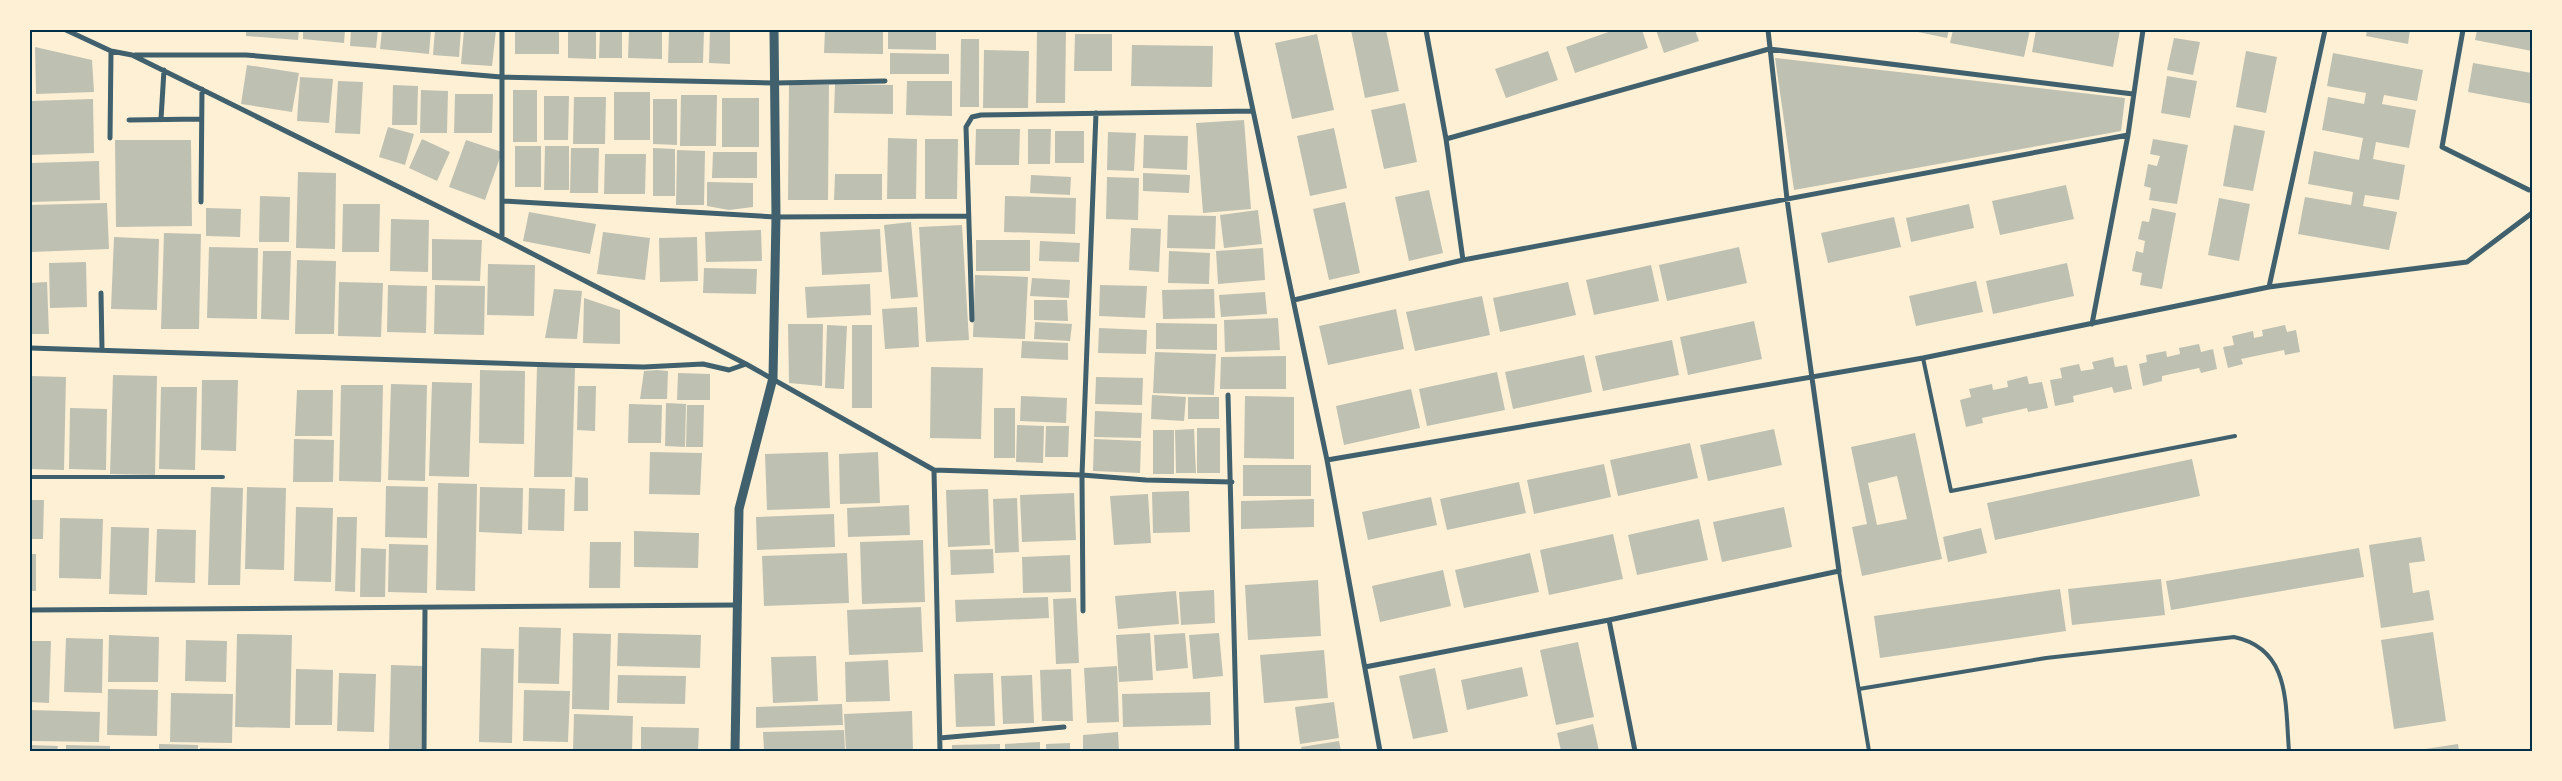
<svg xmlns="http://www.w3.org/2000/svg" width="2562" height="781" font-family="'Libre Baskerville',serif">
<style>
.building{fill:#bec0b2;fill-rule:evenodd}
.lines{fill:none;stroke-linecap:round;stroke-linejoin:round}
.service{stroke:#3f606c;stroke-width:4}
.minor{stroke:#3f606c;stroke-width:5}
.tertiary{stroke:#3f606c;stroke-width:9}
.neatline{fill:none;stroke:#003049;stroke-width:2}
</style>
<rect width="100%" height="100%" fill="#fdf0d5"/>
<path class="building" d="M246 30H299L298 40 246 36Z
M303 30H345L344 43 303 39Z
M351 30H378L376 48 350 46Z
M382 30H431L429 54 380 49Z
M435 30H461L459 57 433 55Z
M464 30H496L492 66 461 64Z
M515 30H559V54H515Z
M568 30H596V59L568 58Z
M600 30H622V58H599Z
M629 30H662V59L628 58Z
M669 30H704L703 63H668Z
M710 30H730V64L709 63Z
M825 30H883V54L824 53Z
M888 30H936V50L888 49Z
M1037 30H1066L1065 103H1036Z
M1351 30H1386L1399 91 1365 98Z
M1614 30H1642L1648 48 1575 73 1566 47Z
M1656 30H1695L1699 41 1664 53Z
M1908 30H1949L1947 38Z
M1953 30H2030L2024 57 1950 43Z
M2036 30H2120L2113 67 2032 52Z
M2367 30H2410L2408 44 2366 36Z
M2477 30H2532V51L2475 40Z
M1075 34H1112V71H1074Z
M1317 34 1334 110 1292 119 1275 43Z
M2174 38 2200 42 2193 75 2167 70Z
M961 39H979V107H960Z
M1132 45 1213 46 1212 87 1131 86Z
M35 47 92 60 94 92 36 94Z
M984 50 1029 51 1028 108H983Z
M1548 51 1558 80 1506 98 1495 69Z
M2246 51 2277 57 2266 113 2236 107Z
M890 53 949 54V74H890Z
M2333 53 2423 70 2417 101 2384 95 2382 104 2416 110 2409 148 2376 142 2373 159 2405 165 2399 200 2365 195 2363 206 2397 212 2389 250 2298 234 2305 197 2351 205 2353 192 2308 184 2314 151 2359 160 2363 138 2322 130 2328 97 2364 104 2366 93 2327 86Z
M1775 58 2125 98 2121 131 1794 190Z
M2473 63 2532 73V104L2468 92Z
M247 65 299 73 292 112 241 104Z
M2167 76 2197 81 2190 118 2161 113Z
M300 77 333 79 329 123 297 121Z
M338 81 363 82 360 134 335 133Z
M907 81H952V116L906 115Z
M835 84 893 85V114L834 113Z
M393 85 418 86 417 125H392Z
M789 85H829L828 200H788Z
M421 90 448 91 447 133H420Z
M513 90H537V142H513Z
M614 92H650V140H614Z
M455 94H493L492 133H454Z
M681 95H717L716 146H680Z
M544 96H569L568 140H544Z
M574 97H606L605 144H573Z
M722 98H759V147H722Z
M93 99 94 153 30 155V101Z
M653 99H677V145L653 144Z
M1405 103 1417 162 1384 169 1371 110Z
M1244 120 1251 209 1203 213 1196 123Z
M2234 125 2265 131 2253 191 2223 186Z
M388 127 414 134 405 165 379 157Z
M1334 128 1347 188 1310 196 1297 136Z
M976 129H1020L1019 165H975Z
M1028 129H1051L1050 164H1028Z
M1055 131H1084V163H1055Z
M1108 132 1136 133 1134 171 1107 170Z
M1144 135 1188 136 1187 170 1143 168Z
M888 138 917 139 916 199H887Z
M422 139 450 152 437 181 409 168Z
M925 139H958L957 199H925Z
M2153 139 2188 145 2177 204 2149 200 2151 188 2144 186 2148 164 2157 166 2160 156 2150 154Z
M115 140H191L192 226 116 227Z
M466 140 502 152 485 200 449 187Z
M515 146H541V187H515Z
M545 146H569V190H544Z
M571 148H599L598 193H570Z
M653 148 675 149V196H653Z
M677 150 705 151 704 205H676Z
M713 152H757V178H712Z
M605 154H646L645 194H604Z
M99 161 100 200 30 202V163Z
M298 172 336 173 335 249 296 248Z
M1143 173 1190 175 1189 193 1143 191Z
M835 174H882V200H834Z
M1031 175 1071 177 1070 195 1030 193Z
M1107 177 1139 178 1138 220 1106 219Z
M707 182 753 183V207L729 210 707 206Z
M2066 185 2074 219 2000 235 1992 201Z
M1429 190 1443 253 1409 261 1395 197Z
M260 196 290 197 289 242H259Z
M1005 196 1076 198 1075 234 1004 232Z
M2219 198 2250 204 2239 261 2208 255Z
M1345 202 1360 273 1329 280 1313 209Z
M107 203 109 249 31 252 30 205Z
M343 204H380L379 252H342Z
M1969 204 1974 228 1911 242 1906 218Z
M206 208 241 209 240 237 206 236Z
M2152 208 2176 213 2162 289 2140 285 2142 273 2132 271 2136 251 2143 253 2145 241 2138 239 2142 221 2149 222Z
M1258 210 1262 244 1224 248 1220 215Z
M529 212 596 224 590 254 523 241Z
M1168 215 1216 216 1215 249 1167 248Z
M1894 217 1901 247 1828 263 1821 233Z
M391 219 429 220 428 272 390 271Z
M911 222 918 297 891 299 884 225Z
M962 225 969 340 926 342 919 227Z
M1131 228 1161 229 1159 272 1129 270Z
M880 229 882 272 822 275 820 232Z
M761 230 762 261 706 262 705 232Z
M603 232 650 238 645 280 597 274Z
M164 233 201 234 199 329H161Z
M114 237 159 239 157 310 111 309Z
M697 237 698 281 660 282 659 238Z
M432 239 482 240 480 281 432 280Z
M976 240H1030V271H976Z
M1040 241 1080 243 1079 262 1039 261Z
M209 247 258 248 257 319 207 318Z
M1739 247 1747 283 1667 301 1659 265Z
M1263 248 1265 280 1218 284 1216 251Z
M263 251H291L289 320 261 319Z
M1169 251 1210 253 1209 284 1168 283Z
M297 260 336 261 334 334H295Z
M86 262 87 307 50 308 49 263Z
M2067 263 2074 296 1993 314 1986 281Z
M488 264 535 265 534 316 487 315Z
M1651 265 1659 301 1594 315 1586 280Z
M704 268 757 269 756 294 703 293Z
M975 275 1028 277 1025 339 973 337Z
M1032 278 1070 280 1069 298 1030 296Z
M1976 281 1983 312 1916 326 1909 296Z
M47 282 49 334H30V283Z
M339 282 383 283 381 337 338 336Z
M1568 282 1576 315 1500 332 1493 298Z
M870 284 871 315 807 318 805 287Z
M388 285 427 286 426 333 387 332Z
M435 285 485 286 484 335 434 334Z
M1100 285 1147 286 1145 318 1099 316Z
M554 289 582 291 577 339 545 338Z
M1214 289 1215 318 1163 319 1162 290Z
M1265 292 1267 314 1221 317 1219 295Z
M1482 296 1490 335 1415 351 1406 312Z
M584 298 620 310V344L583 343Z
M1034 300H1067L1068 321 1034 320Z
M917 307 919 347 885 349 882 309Z
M1396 309 1404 349 1328 365 1319 326Z
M1278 318 1280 350 1225 352 1224 320Z
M1754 321 1762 359 1688 375 1680 337Z
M1035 322 1072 324 1070 341 1034 339Z
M1156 323 1217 324V350L1156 349Z
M788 324H823L822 386 789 383Z
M827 325 847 326 844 389 825 388Z
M852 325H872V408H852Z
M2285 325 2287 332 2296 330 2300 352 2285 355 2284 350 2241 359 2243 364 2228 368 2223 347 2234 345 2232 336 2253 331 2254 338 2263 336 2262 330Z
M1099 328 1147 330 1146 354 1098 353Z
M1672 340 1679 375 1603 391 1595 356Z
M1022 341 1068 343V360L1021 358Z
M2199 344 2201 352 2213 349 2217 369 2201 373 2199 368 2162 376V381L2143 386 2139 364 2147 362 2146 355 2166 351 2167 357 2180 354 2179 348Z
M1155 352 1216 354 1214 395 1153 393Z
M1584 355 1592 392 1513 409 1505 372Z
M1286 356V389H1220L1221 357Z
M2113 357 2115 367 2127 365 2132 389 2114 393 2112 387 2073 396 2074 402 2055 406 2050 380 2062 378 2060 368 2079 364 2081 371 2094 369 2092 362Z
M537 367 575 368 572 477H534Z
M931 367 983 368 981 439 930 438Z
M480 370 525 371 524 444 479 443Z
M657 370 668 371 667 399H640L644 371Z
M1497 372 1505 410 1427 426 1419 389Z
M678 373 710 374V400H677Z
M113 375 157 376 155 475 110 474Z
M30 376 66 377 64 470 30 469Z
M2027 376 2029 384 2042 382 2048 408 2028 412 2027 408 1982 418 1983 423 1966 427 1960 400 1971 397 1969 389 1992 384 1993 390 2008 387 2007 381Z
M1096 377 1143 378 1142 405 1095 404Z
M202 380H238L236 451 201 450Z
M432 382 472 383 469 477 429 476Z
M391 384 427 385 425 481 388 480Z
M341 385H383L381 482 339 481Z
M578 386H596L595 431 577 430Z
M161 387H197L195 470 159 469Z
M1411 389 1420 428 1344 445 1336 406Z
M297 390H333L332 436H295Z
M1152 395 1186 397 1184 421 1151 419Z
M1021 396 1067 398 1066 423 1020 421Z
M1245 396 1294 397V459L1244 458Z
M1188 397H1219V419H1188Z
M666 403 686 404 685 447 665 446Z
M629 404 662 405 661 443H628Z
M687 405H704L703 447H686Z
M70 408 107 409 106 470 69 469Z
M994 408H1015V458H994Z
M1095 411 1142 413 1141 438 1094 437Z
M1017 425 1044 426 1043 463 1016 462Z
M1046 426H1069L1068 457H1045Z
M1197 428H1220V473H1197Z
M1194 429 1196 473H1176L1175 430Z
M1774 429 1782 465 1708 481 1700 445Z
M1153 430H1174V474H1153Z
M1915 433 1942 559 1862 576 1852 527 1867 524 1851 447ZM1897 476 1907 519 1877 525 1868 483Z
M294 439 334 440 333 482H293Z
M1094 439 1141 441 1140 473 1093 471Z
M1690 443 1698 478 1618 496 1610 460Z
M650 452 702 453 700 495 649 494Z
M828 452 830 508 767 510 765 454Z
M878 452 880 503 840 504 839 454Z
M2192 459 2200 496 1995 540 1987 503Z
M1604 464 1611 497 1534 514 1527 480Z
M1243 465H1311V496H1243Z
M575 477 588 478V511H574Z
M1519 482 1526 513 1447 530 1440 499Z
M438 483 477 484 475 591 436 590Z
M386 486 428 487 427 538 385 537Z
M211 487 243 488 240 585H208Z
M247 487 286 488 284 570 245 569Z
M480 487 523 488 522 534 479 532Z
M529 488 565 489 564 531 528 530Z
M988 489 990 545 948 547 946 490Z
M1189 491 1190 532 1153 533 1152 492Z
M1074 493 1076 540 1022 542 1020 495Z
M1148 494 1151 543 1114 545 1110 496Z
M1431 497 1437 525 1368 540 1362 512Z
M1017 498 1019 552 995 553 993 499Z
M1314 499V527L1241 529V501Z
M30 500H44L43 539H30Z
M909 505 910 535 848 537 847 508Z
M296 507 333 508 331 582 294 581Z
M1784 507 1792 547 1722 562 1713 522Z
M834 514 835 547 757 550 756 517Z
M337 517H357L355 592 335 591Z
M60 518 103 519 101 579 59 578Z
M1699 519 1708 560 1637 575 1628 535Z
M111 527 149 528 147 595 109 594Z
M1981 528 1987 553 1948 562 1943 537Z
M157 529 196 530 195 583 155 582Z
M634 531 699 533 698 568 634 567Z
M1613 534 1623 579 1549 595 1540 550Z
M2421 537 2425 561 2409 563 2413 593 2429 590 2434 620 2381 628 2369 545Z
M923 540 925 602 862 604 860 542Z
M590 542H621L620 588H589Z
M389 544 428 545 427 593 388 592Z
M361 548 386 549 385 597H360Z
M2359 548 2364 577 2171 610 2166 581Z
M993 549 994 573 951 575 950 550Z
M847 553 849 603 764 606 762 556Z
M1530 553 1539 592 1464 608 1455 570Z
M30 554H36V591H30Z
M1070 555 1071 592 1023 593 1022 557Z
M1443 570 1451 606 1380 622 1372 586Z
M2161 579 2165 615 2072 625 2068 589Z
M1318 580 1321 636 1248 640 1245 585Z
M2060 589 2066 631 1880 658 1874 616Z
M1214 590 1215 623 1181 625 1179 592Z
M1176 591 1179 624 1118 629 1115 596Z
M1048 597 1049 618 956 622 955 600Z
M1076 598 1079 663 1056 664 1053 599Z
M921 607 923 652 849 655 847 610Z
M519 627 561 628 559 684 518 683Z
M2433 632 2446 721 2394 729 2381 640Z
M573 633 611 634 609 710 572 709Z
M618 633 701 635 700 668 617 666Z
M1150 633 1153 680 1119 682 1116 635Z
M1185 633 1188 668 1156 671 1154 635Z
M1219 633 1223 676 1193 679 1189 635Z
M237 634 292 635 290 728 235 727Z
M109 635 159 637 158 682H108Z
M66 638 103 639 102 693 64 692Z
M186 640 227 641 226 682 185 681Z
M30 641H51L49 703 30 702Z
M1578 642 1594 717 1556 725 1540 650Z
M481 648 514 649 512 743 479 742Z
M1324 650 1328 698 1264 703 1260 655Z
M816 656 818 701 773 703 771 657Z
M888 660 890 701 846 702 845 662Z
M391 665 423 666 421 751H389Z
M1117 666 1119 722 1087 723 1084 668Z
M1522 667 1528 696 1467 710 1461 680Z
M1435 668 1448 732 1413 739 1399 676Z
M296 669 333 670 332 725H295Z
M1071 669 1073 721H1042L1040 670Z
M339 673 376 674 374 732 337 731Z
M993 673 995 726 956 727 954 674Z
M618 675 686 676 685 704 617 703Z
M1032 675 1034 723 1003 724 1001 676Z
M108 689 158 690 157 736 107 735Z
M524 690 570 691 568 742 523 741Z
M1210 692 1211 725 1123 727 1122 694Z
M171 693 233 694 232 743 170 742Z
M1334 702 1339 738 1300 744 1295 707Z
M842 704 843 725 756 728V707Z
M30 710 100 712 99 742 30 741Z
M912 711 913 751H846L844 714Z
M574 714 633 716 632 751H573Z
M1593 724 1599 751H1561L1557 733Z
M641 727 699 728 698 751H641Z
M844 730 845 749 764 751 763 732Z
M1118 732 1119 751H1083V735Z
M1339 741 1341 751H1302L1301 747Z
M1040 742V751H1005V744Z
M1070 743V751H1046V744Z
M159 744 198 745V751H159Z
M1000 744V751H952V745Z
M2458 744 2459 751H2419V750Z
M30 745 58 746 57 751H30Z
M66 745 110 746V751H66Z
M200 748 238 749V751H200Z"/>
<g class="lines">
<path class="service" d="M1923 358 1951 491 2235 436
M30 477H223
M1839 571 1869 751
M1859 689 2046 658 2234 637C2291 649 2285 704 2289 751"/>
<path class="minor" d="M66 30 111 51 132 55 502 238 746 364 934 470 1082 475 1146 480 1232 482
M1236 30 1327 460 1380 751
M1426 30 1446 139 1463 260
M2463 30 2442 147 2529 190
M135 55H246L501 77 774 83 885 81
M161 119 164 70
M129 120 201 119
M110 138 111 51
M1446 139 1769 49 2133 94
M504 201 776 217 969 216
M201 202 202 89
M502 238V30
M2269 287 2325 30
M101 293 102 350
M1294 300 1463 260 2128 135
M972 320 966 127 972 117 981 115 1253 111
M2092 324 2128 135 2143 30
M30 348 554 365 644 367 703 364 729 370 746 364
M1228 395 1237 751
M1327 460 1923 358 2269 287 2467 262 2532 213
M934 470 940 751
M30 610 738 605
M1083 611 1082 475 1096 113
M1609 620 1635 751
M1365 667 1609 620 1839 571 1787 199 1768 30
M940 738 1064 727
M424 751 425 608"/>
<path class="tertiary" d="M735 751 739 509 773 378 776 217 774 30"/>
</g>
<rect width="2562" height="781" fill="none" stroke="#fdf0d5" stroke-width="62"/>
<rect x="31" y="31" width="2500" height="719" class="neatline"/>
</svg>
